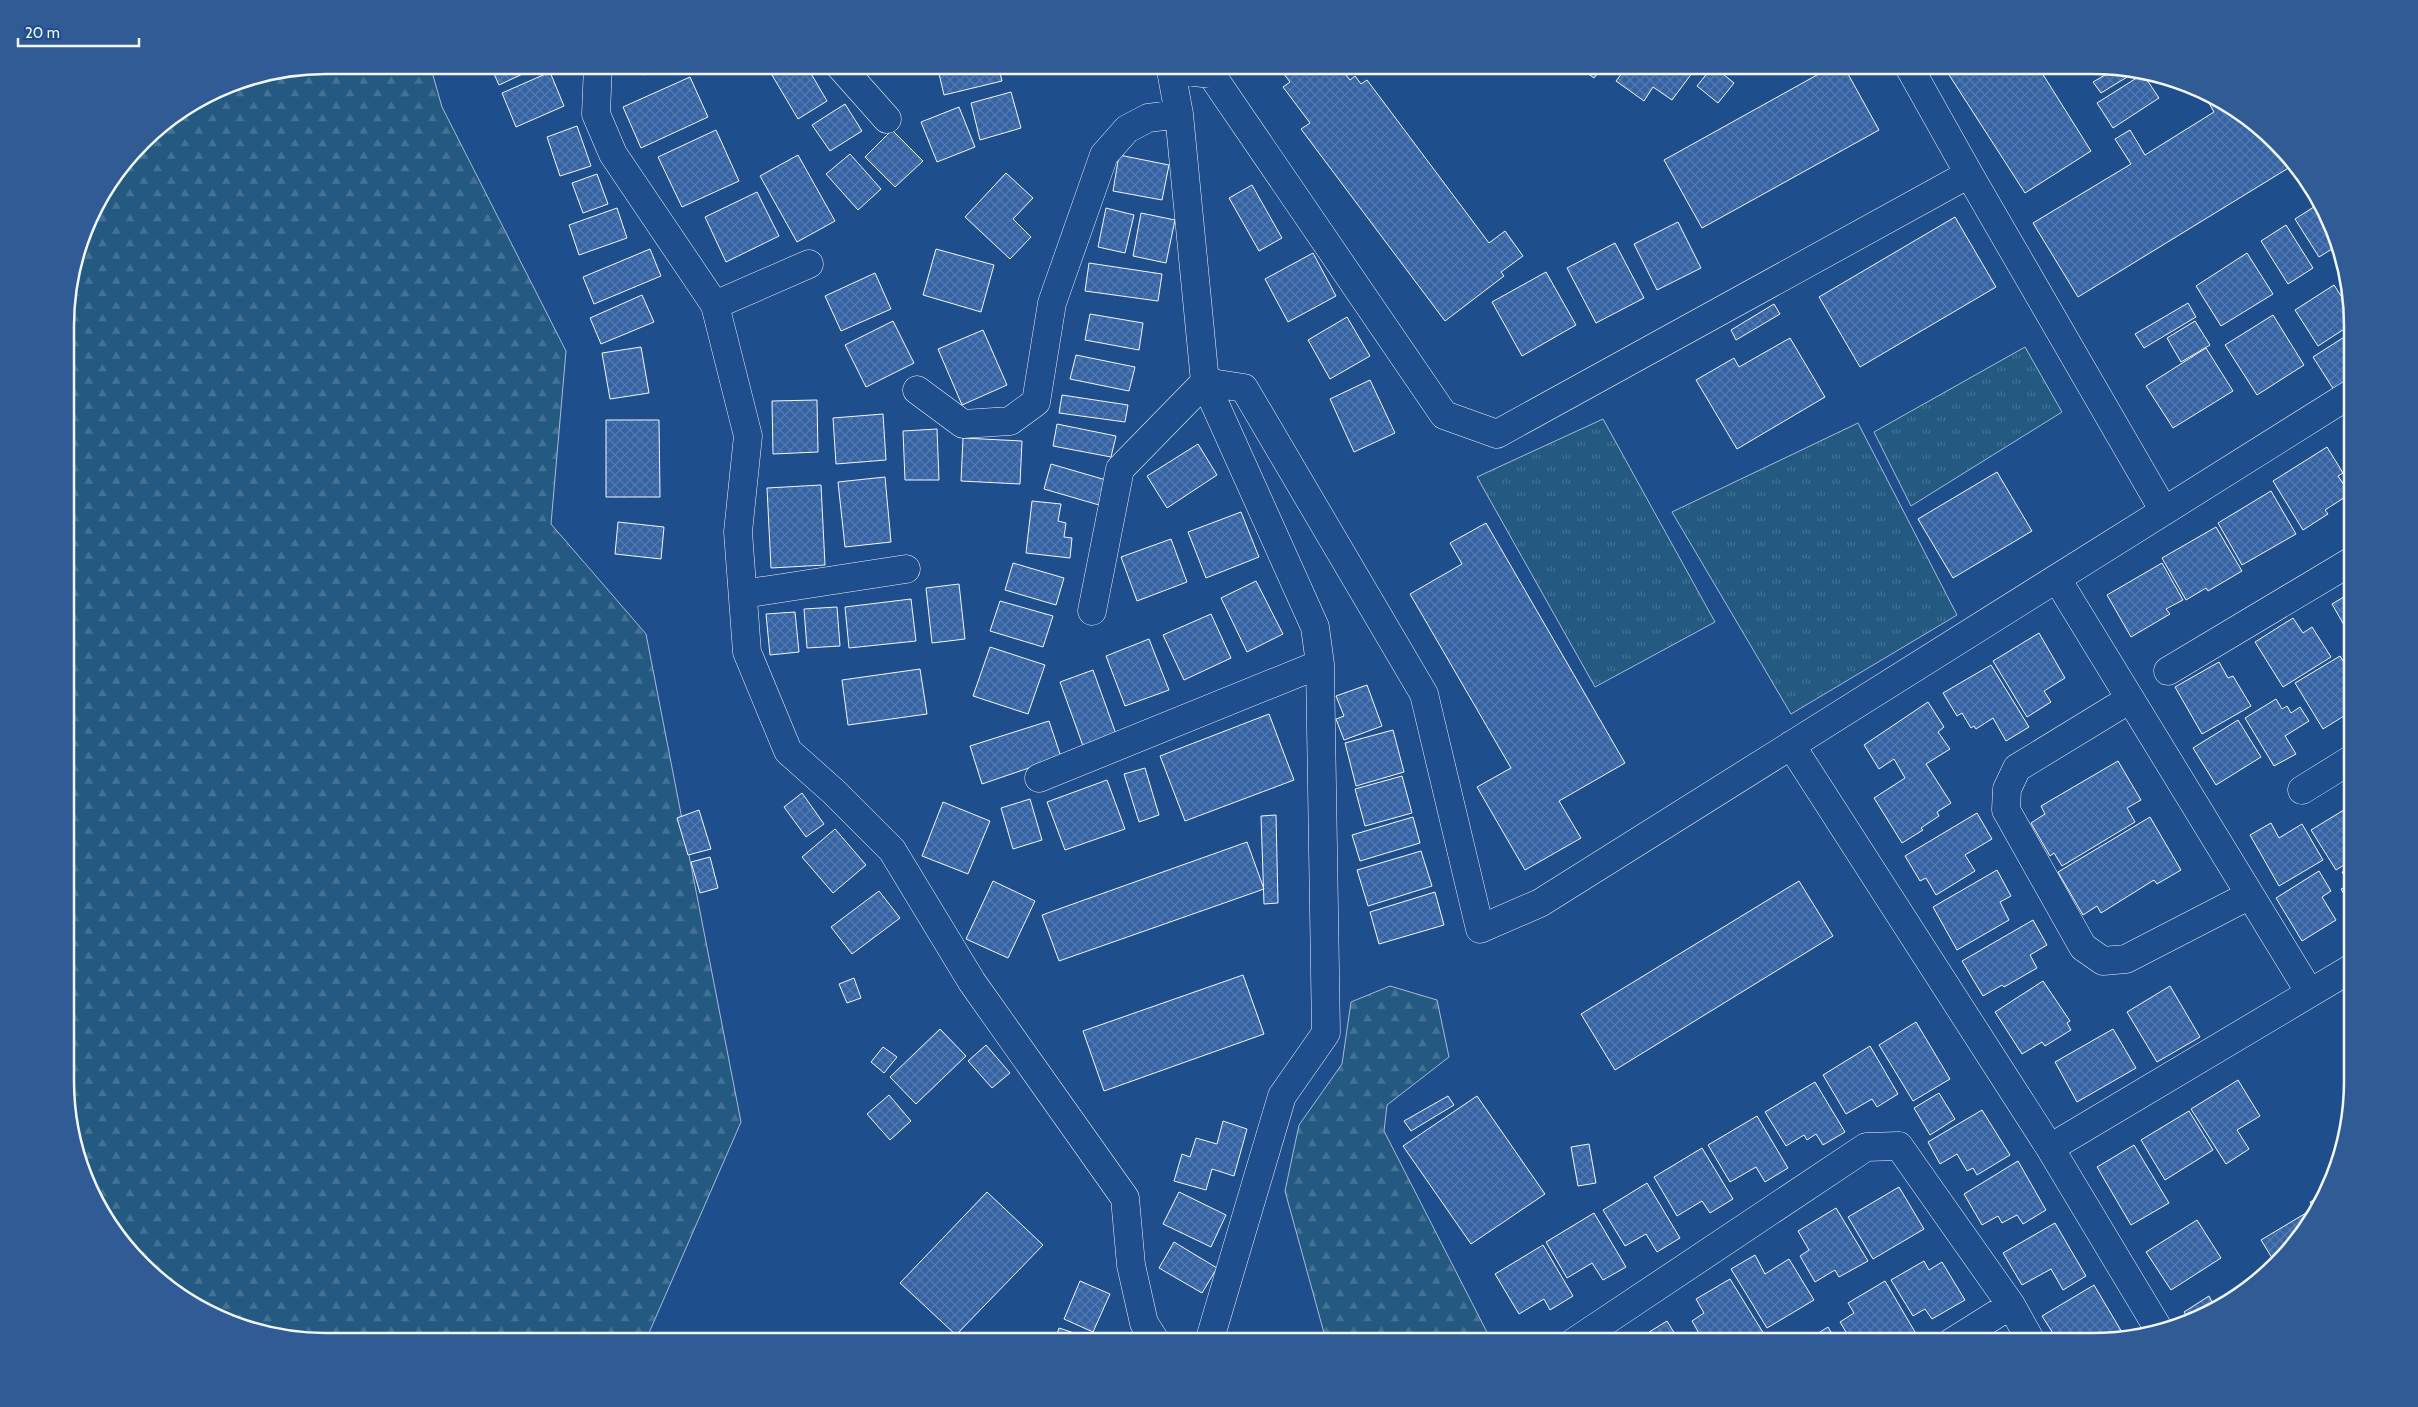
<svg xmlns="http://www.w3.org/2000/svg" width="2418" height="1407" font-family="Cabin,sans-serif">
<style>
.grass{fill:url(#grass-tufts);stroke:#a8bbd7}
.forest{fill:url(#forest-firs);stroke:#a8bbd7}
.building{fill:url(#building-cross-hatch);stroke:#f2f6ff}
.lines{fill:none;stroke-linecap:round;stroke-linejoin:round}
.minor-casing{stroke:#f2f6ff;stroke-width:29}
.minor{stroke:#1f4e8c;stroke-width:28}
.rim{fill:none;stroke:#f2f6ff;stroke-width:2.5}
</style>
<defs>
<pattern id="grass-tufts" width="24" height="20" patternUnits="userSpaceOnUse" patternTransform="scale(1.25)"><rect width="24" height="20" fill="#245a82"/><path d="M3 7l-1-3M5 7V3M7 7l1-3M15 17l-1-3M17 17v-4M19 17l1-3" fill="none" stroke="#447295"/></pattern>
<pattern id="forest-firs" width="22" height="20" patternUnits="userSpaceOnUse" patternTransform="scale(1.25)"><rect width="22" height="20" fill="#245a82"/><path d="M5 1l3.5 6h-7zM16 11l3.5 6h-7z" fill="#447295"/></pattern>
<pattern id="building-cross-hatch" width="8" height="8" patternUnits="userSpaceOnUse" patternTransform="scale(1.25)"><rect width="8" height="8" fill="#3563a3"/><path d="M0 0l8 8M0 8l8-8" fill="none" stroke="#537ab1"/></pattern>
</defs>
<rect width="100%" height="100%" fill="#1f4e8c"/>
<path class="grass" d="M2025 347 2062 412 1911 506 1874 432Z
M1603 419 1715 622 1595 687 1477 477Z
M1858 423 1957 615 1791 714 1672 512Z"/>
<path class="forest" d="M326 65H430L442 107 566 351 551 524 646 634 741 1122 645 1342H325L258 1333 196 1307 154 1277 109 1226 79 1165 67 1115V292L92 210 154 130 226 85Z
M1390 986 1437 1000 1449 1057 1387 1105 1384 1131 1492 1342H1329L1324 1333 1285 1191 1299 1125 1342 1064 1351 1002Z"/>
<path class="building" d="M490 65H542L499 85Z
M639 65H668L643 75Z
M766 65H806L827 101 798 119Z
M937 65H998L1002 81 944 95Z
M1277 65H1338L1350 80 1355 76 1361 84 1367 80 1489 243 1505 231 1523 256 1501 272 1504 276 1445 321 1301 129 1310 123 1283 87 1290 82Z
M1576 65H1604L1594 78Z
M1628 65H1698L1672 100 1653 87 1644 101 1616 81Z
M1835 65H1843L1879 130 1702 228 1664 160Z
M1946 65H2037L2091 151 2025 193 1944 67Z
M2090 65H2093L2105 67 2095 73Z
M1713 66 1734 83 1718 103 1697 86Z
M2117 68 2137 71 2101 93 2093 82Z
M550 72 564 106 516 127 502 93Z
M2143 74 2159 98 2113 128 2097 103Z
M690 77 708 117 641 148 623 107Z
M1011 92 1021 128 980 140 971 103Z
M2208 94 2222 100 2276 141 2295 164 2078 297 2033 223 2131 164 2115 139 2130 130 2145 155 2214 112 2205 96Z
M845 104 862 131 830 151 812 125Z
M959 107 975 147 937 162 921 122Z
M577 126 591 166 560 176 547 137Z
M716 130 739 181 682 207 658 157Z
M892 130 923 161 895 187 865 157Z
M850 154 881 189 858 210 826 174Z
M798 155 835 221 797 242 760 176Z
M1119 155 1169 165 1162 200 1113 191Z
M1006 173 1033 198 1013 219 1031 237 1010 259 965 217Z
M597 174 608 204 583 213 572 183Z
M1252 185 1282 238 1259 251 1229 198Z
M757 192 779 236 726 262 705 217Z
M2320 203 2340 244 2319 257 2295 219Z
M617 208 627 238 579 255 569 225Z
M1106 208 1134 215 1125 253 1098 247Z
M1141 213 1175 220 1166 263 1133 256Z
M1955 217 1996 287 1860 367 1819 297Z
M1678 222 1701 268 1657 290 1634 244Z
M2286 225 2313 268 2288 284 2261 241Z
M1615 243 1644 298 1596 323 1567 268Z
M650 249 661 276 594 304 583 277Z
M936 249 994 265 981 312 923 295Z
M1313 253 1336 296 1288 322 1265 279Z
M2247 253 2273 294 2221 326 2196 286Z
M1089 263 1162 274 1158 301 1085 291Z
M1546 272 1576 325 1522 356 1492 302Z
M875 273 891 309 841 331 825 296Z
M2334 285 2352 313V324L2318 346 2295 310Z
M642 295 654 322 601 344 590 318Z
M2188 303 2196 317 2144 348 2135 334Z
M1774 304 1780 314 1736 340 1731 330Z
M1090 314 1143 323 1139 350 1085 340Z
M2273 315 2304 365 2257 395 2225 345Z
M1347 317 1370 356 1330 379 1308 340Z
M893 321 914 363 866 387 845 345Z
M2195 321 2210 345 2181 362 2167 338Z
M983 330 1007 385 962 405 938 349Z
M2352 332V378L2334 390 2313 357Z
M1790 338 1825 397 1737 449 1696 380 1734 358 1739 367Z
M641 347 649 393 610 399 602 353Z
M2206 348 2233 391 2173 428 2146 386Z
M1076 355 1135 367 1129 391 1070 379Z
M1370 380 1395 433 1354 452 1330 399Z
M1062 395 1128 405 1125 422 1059 413Z
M817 400 818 452 773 454 772 401Z
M883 414 886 460 836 464 833 418Z
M606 420H659L660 497H606Z
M1057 424 1116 436 1111 457 1053 446Z
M937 429 939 480H905L903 431Z
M963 438 1022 441 1020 484 961 481Z
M1198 444 1217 475 1167 508 1147 476Z
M2327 447 2343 473 2338 476 2350 494 2325 510 2328 514 2303 530 2273 481Z
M1051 464 1106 480 1099 505 1044 489Z
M1997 472 2032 531 1953 578 1918 519Z
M885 477 891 542 845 547 838 482Z
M821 485 825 565 771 568 767 488Z
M2271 491 2296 534 2242 565 2218 523Z
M1032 501 1061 504 1058 521 1066 523 1064 537 1072 538 1070 558 1026 553Z
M1241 512 1259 557 1206 578 1188 532Z
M618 522 664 527 661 559 615 554Z
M1486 523 1625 763 1559 801 1581 838 1525 870 1477 787 1511 768 1410 594 1462 564 1450 543Z
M2216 527 2242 571 2208 591 2206 588 2186 600 2162 558Z
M1171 539 1187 582 1137 601 1121 557Z
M1013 563 1064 578 1056 605 1005 590Z
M2162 563 2183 600 2166 609 2170 614 2131 637 2107 595Z
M1256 581 1283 634 1247 652 1221 598Z
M959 584 965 639 932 643 926 588Z
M2352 592V639L2332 604Z
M911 599 916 641 849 648 845 607Z
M1000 601 1053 616 1043 647 990 631Z
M837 607 840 646 807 648 804 609Z
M795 612 799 652 770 655 766 614Z
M1211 614 1231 658 1184 680 1163 635Z
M2293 618 2303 633 2312 627 2331 657 2283 687 2255 642Z
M2039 633 2065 678 2044 691 2051 702 2027 717 1993 661Z
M1149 639 1169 690 1125 706 1106 656Z
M990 647 1045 665 1028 714 973 696Z
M2352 651V668L2345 656Z
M2340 656 2352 676V700L2350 701 2352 711 2323 729 2295 683Z
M2219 662 2228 678 2233 676 2251 706 2202 734 2175 687Z
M1991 665 2029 727 2006 741 1993 718 1976 729 1974 726 1971 728 1962 713 1957 716 1943 693Z
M920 669 927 714 848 725 842 680Z
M1093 670 1116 734 1083 746 1060 682Z
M1367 685 1382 726 1344 740 1336 719 1344 716 1336 696Z
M2276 699 2282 709 2287 706 2291 713 2300 707 2309 721 2285 736 2296 754 2274 766 2245 718Z
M1928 702 1944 727 1938 732 1950 749 1926 764 1951 803 1937 812 1939 816 1921 828 1923 830 1902 843 1874 798 1905 778 1894 759 1879 769 1864 745Z
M1269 714 1294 780 1185 821 1160 756Z
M2238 720 2261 757 2216 785 2193 748Z
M1049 721 1061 757 982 784 970 746Z
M1393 730 1404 772 1356 786 1345 743Z
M2118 761 2141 800 2127 808 2135 822 2062 866 2054 853 2050 856 2031 823 2045 814 2041 806Z
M1145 768 1159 815 1139 822 1124 774Z
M1402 776 1412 813 1365 826 1355 789Z
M1107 780 1125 829 1065 850 1047 802Z
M802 793 824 824 806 837 784 807Z
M1030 799 1042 840 1013 849 1001 808Z
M943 802 990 821 968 874 922 856Z
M2352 805V860L2336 870 2311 830Z
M699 810 711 849 688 855 677 818Z
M1977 813 1992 839 1965 855 1975 871 1936 895 1926 878 1920 881 1905 856Z
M1276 815 1278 903 1264 904 1261 816Z
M1413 817 1420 843 1360 861 1352 835Z
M2150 817 2181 870 2157 884 2154 880 2101 913 2097 906 2083 915 2058 872Z
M2271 823 2279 838 2302 824 2323 860 2279 886 2250 835Z
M835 829 866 865 833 893 802 857Z
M1247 842 1264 889 1059 961 1042 915Z
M1421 851 1432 886 1368 906 1357 870Z
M710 857 718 888 700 893 691 862Z
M2352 867V908L2341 889 2350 885 2342 872Z
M1997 870 2011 896 2000 902 2009 920 1957 950 1933 907Z
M2319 871 2331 891 2322 897 2336 920 2302 941 2276 898Z
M993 881 1035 901 1008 958 966 939Z
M1799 881 1833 936 1615 1070 1581 1014Z
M879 891 900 918 852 954 831 927Z
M1435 892 1444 925 1379 944 1370 912Z
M2033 920 2047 945 2030 955 2037 968 2004 987 2002 985 1983 996 1962 961Z
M1243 975 1264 1034 1104 1091 1083 1031Z
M854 978 861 998 847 1003 839 984Z
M2043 981 2070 1021 2067 1023 2071 1030 2045 1046 2042 1042 2022 1054 1995 1012Z
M2170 986 2200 1037 2157 1062 2127 1012Z
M1916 1022 1950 1079 1913 1101 1879 1045Z
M940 1029 966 1056 916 1104 890 1077Z
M2113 1029 2136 1068 2077 1102 2055 1062Z
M986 1045 1010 1073 992 1088 968 1061Z
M1870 1046 1898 1094 1877 1107 1872 1099 1846 1114 1823 1075Z
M883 1047 897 1057 884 1073 871 1062Z
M2238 1080 2260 1116 2237 1130 2249 1149 2226 1164 2191 1109Z
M1815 1082 1845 1132 1823 1145 1816 1134 1807 1140 1804 1135 1786 1146 1765 1112Z
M1939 1093 1955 1119 1930 1135 1914 1108Z
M889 1095 911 1121 890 1140 867 1114Z
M1448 1096 1454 1105 1411 1131 1404 1121Z
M1477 1096 1545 1194 1471 1244 1403 1146Z
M1982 1110 2010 1155 1977 1175 1973 1168 1967 1171 1957 1154 1940 1164 1928 1142Z
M2189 1111 2213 1150 2165 1180 2141 1140Z
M1757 1116 1788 1168 1765 1182 1756 1167 1730 1182 1708 1145Z
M1223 1121 1247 1129 1234 1176 1212 1169 1206 1190 1174 1181 1182 1154 1190 1157 1196 1138 1217 1144Z
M1589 1144 1596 1183 1578 1186 1571 1147Z
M2134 1145 2169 1203 2131 1225 2097 1167Z
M1702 1148 1733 1199 1710 1213 1702 1201 1677 1216 1654 1177Z
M2018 1161 2046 1210 2023 1224 2017 1215 2002 1223 1998 1216 1982 1225 1964 1194Z
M1647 1183 1680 1238 1657 1252 1646 1234 1625 1246 1603 1210Z
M1899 1187 1924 1229 1873 1259 1848 1217Z
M987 1192 1043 1245 956 1335 900 1283Z
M1179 1192 1226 1215 1211 1247 1163 1224Z
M2326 1193 2318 1211 2317 1214 2310 1202Z
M1836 1208 1868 1261 1839 1277 1835 1270 1815 1282 1800 1256 1809 1250 1798 1231Z
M2311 1210 2315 1216 2277 1266 2261 1240Z
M1594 1213 1626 1267 1603 1280 1592 1263 1567 1278 1546 1242Z
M2197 1220 2221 1258 2171 1290 2146 1252Z
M2055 1223 2086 1276 2063 1290 2051 1269 2022 1285 2003 1253Z
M1174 1242 1217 1268 1202 1293 1159 1268Z
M1543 1245 1573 1296 1550 1310 1544 1299 1519 1314 1495 1274Z
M1755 1255 1765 1274 1789 1259 1814 1300 1767 1328 1731 1269Z
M1924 1261 1929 1270 1942 1262 1965 1300 1932 1319 1925 1309 1913 1316 1891 1280Z
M1730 1279 1764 1334 1751 1342H1704L1692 1321 1704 1313 1696 1299Z
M1080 1281 1110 1294 1093 1332 1064 1319Z
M1885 1281 1915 1332 1900 1342H1852L1840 1322 1854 1313 1848 1303Z
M2094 1285 2126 1339 2096 1341 2093 1335 2082 1341H2078L2075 1337 2068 1341H2058L2042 1316Z
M2209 1296 2216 1310 2190 1321 2184 1312Z
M1667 1321 1678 1339 1687 1333 1692 1342H1633Z
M1828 1327 1837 1342H1804Z
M1059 1328 1089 1338 1087 1342H1054Z"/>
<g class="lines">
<g class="minor-casing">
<path id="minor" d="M598 65 596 114 613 154 715 305 748 436 738 532 747 652 788 751 834 792 892 850 972 982 1125 1198 1131 1265 1144 1323 1156 1342
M839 65 887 119
M1170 65 1179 114 1205 382 1315 627 1320 664 1326 1033 1282 1096 1209 1342
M1908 65 1969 174 2164 511
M1170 69 1211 74 1444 415 1497 434 1969 174
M715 305 809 264
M917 390 963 424 1010 421 1036 402 1052 303 1104 155 1127 129 1148 118 1179 114
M2057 579 2310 993
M743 594 906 569
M1092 611 1120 469 1205 382 1244 388 1424 694 1480 929 1540 903 2352 393
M2168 671 2352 561
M2130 699 2017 768 2007 789 2006 810 2083 947 2103 961 2126 959 2250 895
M1791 745 2050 1148 2161 1333
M1039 778 1320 664
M2302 790 2352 759
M2050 1148 2352 968
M1574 1342 1866 1147 1899 1146 2011 1305 2031 1341
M1952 1342 2011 1305"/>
</g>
<use href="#minor" class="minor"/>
</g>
<path d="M0 0H2418V1407H0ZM326 74H2092A252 252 0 0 1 2344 326V1081A252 252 0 0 1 2092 1333H326A252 252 0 0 1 74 1081V326A252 252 0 0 1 326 74Z" fill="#305b95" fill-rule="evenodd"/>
<path class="rim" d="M326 74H2092A252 252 0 0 1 2344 326V1081A252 252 0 0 1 2092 1333H326A252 252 0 0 1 74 1081V326A252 252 0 0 1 326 74Z"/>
<path d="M18 38v8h121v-8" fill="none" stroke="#f2f6ff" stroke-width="2.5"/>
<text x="25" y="38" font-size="15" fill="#f2f6ff" stroke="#1f4e8c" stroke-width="4" paint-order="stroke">20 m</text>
</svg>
